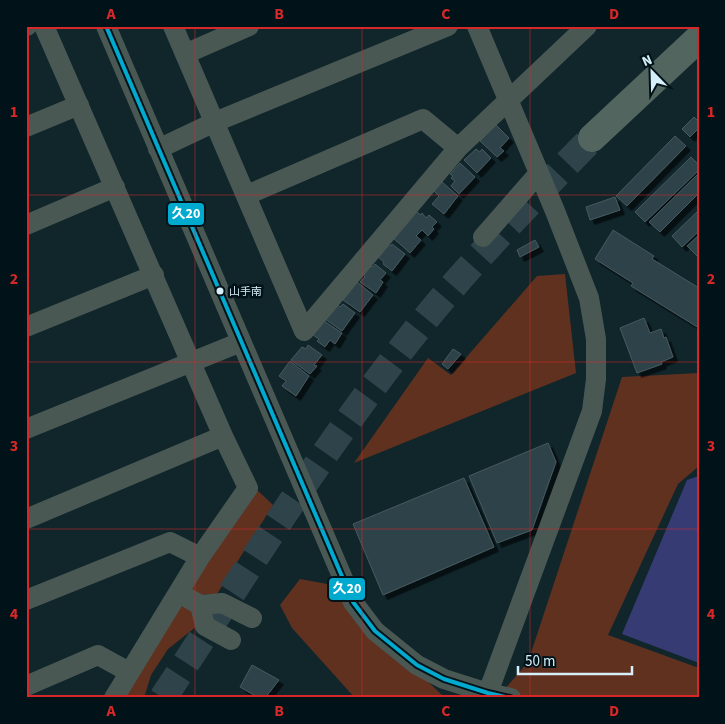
<svg xmlns="http://www.w3.org/2000/svg" width="725" height="724" font-family="'Source Sans 3','Noto Sans JP',sans-serif">
<style>
.green{fill:#613120}
.water{fill:#373b74}
.building{fill:#2e4248;stroke:#465a5f;filter:url(#shadow)}
.lines{fill:none;stroke-linecap:round;stroke-linejoin:round}
.highway-tunnel{stroke:#2e444a;stroke-width:28;stroke-dasharray:28 14;stroke-linecap:butt}
.minor{stroke:#4a5854;stroke-width:20}
.highway{stroke:#52655e;stroke-width:28}
.bus-1-casing{stroke:#011319;stroke-width:8}
.bus-1{stroke:#00a9ce;stroke-width:4}
.grid{fill:none;stroke:#d62828;stroke-width:1;stroke-opacity:0.55}
.bus-dot{fill:#d6eff8;stroke:#011319;stroke-width:2}
.labels{text-anchor:middle;stroke-width:5;stroke-linejoin:round;paint-order:stroke}
.bus-label{font-size:11px;fill:#d6eff8;stroke:#011319;text-anchor:start}
.line-badge{stroke:#011319;stroke-width:2}
.badge-label{font-size:14px;text-anchor:middle;font-weight:bold;fill:#fff}
.neatline{fill:none;stroke:#d62828;stroke-width:2}
.grid-label{font-size:16px;text-anchor:middle;font-weight:bold;fill:#d62828}
</style>
<defs>
<filter id="shadow"><feDropShadow dx="4.5" dy="4.5" stdDeviation="0" flood-color="#0009"/></filter>
</defs>
<rect width="100%" height="100%" fill="#10262b"/>
<path class="green" d="M565 274 576 373 354 463 428 358 451 375 537 276Z
M699 373V466L678 484 608 635 699 668V698H497L528 662 622 377Z
M255 488 273 505 217 594H205L199 598 190 588Z
M300 579 327 584 445 698H355L292 628 280 605Z
M179 605 193 609 197 626 168 649 151 675 144 698H122Z"/>
<path class="water" d="M699 476V663L622 634 687 480Z"/>
<path class="building" d="M694 117 699 122V128L690 137 682 129Z
M496 125 509 138 500 148 504 151 497 157 480 141Z
M675 136 686 146 627 206 616 196Z
M476 149 480 152 482 149 491 158 477 173 464 160Z
M691 157 699 165V170L645 222 635 212Z
M460 163 475 177 459 194 451 186 455 181 451 178 453 176 450 174Z
M699 173V193L660 232 649 222Z
M442 182 458 196 444 214 432 204 439 196 434 191Z
M615 197 620 210 590 220 586 207Z
M699 210V231L682 247 672 236Z
M415 211 421 215 422 213 426 218 429 215 437 222 432 227 434 229 428 236 422 230 416 236 421 240 410 253 393 238 410 220 409 219Z
M613 230 654 256 652 259 699 288V328L631 286 633 283 595 259Z
M699 235V254L697 256 687 246Z
M535 240 539 247 520 257 517 250Z
M388 244 391 246 392 244 405 254 392 271 383 264 384 262 378 257Z
M375 264 386 273 380 280 383 282 376 293 360 282 365 277 363 275 371 266 373 267Z
M357 282 373 295 360 312 343 300Z
M336 303 340 307 343 304 355 313 342 331 325 319Z
M644 318 650 333 661 329 664 338 666 337 673 357 661 362 662 364 637 373 620 328Z
M324 321 342 333 335 344 330 340 325 347 317 341 319 339 313 335Z
M308 345 322 355 314 365 317 366 310 374 291 360 302 347 306 349Z
M453 349 461 354 448 369 442 364Z
M290 361 309 376 296 396 282 386 286 381 279 376Z
M548 443 556 462 532 530 497 543 469 476Z
M464 478 494 547 383 595 353 524Z
M252 665 279 680 265 698H259L240 687Z"/>
<g class="lines">
<path class="highway-tunnel" d="M163 698C242 578 318 456 407 342 463 270 528 204 592 138"/>
<path class="minor" d="M26 26H27
M106 26 353 602 375 631 417 665 444 679 488 693 511 698
M173 26 185 54 249 26
M477 26 555 211 589 298 596 339V379L592 411 486 698
M185 54 304 331 458 148 587 26
M26 127 79 105
M158 149 215 122 448 26
M247 195 423 119 458 148
M26 225 115 187
M483 237 539 173
M26 327 154 275
M26 429 241 342
M26 519 223 436
M179 593 200 605 205 626 231 640
M26 600 170 542 200 557 248 488 223 436 44 26
M200 605 222 603 252 618
M26 686 98 655 129 672
M114 698 200 557"/>
<path class="highway" d="M592 138 699 38"/>
<g class="bus-1-casing">
<path id="bus-1" d="M106 26 353 602 375 631 417 665 444 679 488 693 510 698"/>
</g>
<use href="#bus-1" class="bus-1"/>
</g>
<path class="grid" d="M195 26V698M362 26V698M530 26V698M26 195H699M26 362H699M26 529H699"/>
<circle class="bus-dot" cx="220" cy="291" r="4.5"/>
<g class="labels">
<g class="bus-label">
<text x="229" y="295">山手南</text>
</g>
</g>
<g class="line-badge">
<rect x="167" y="202" width="38" height="24" rx="5" fill="#00a9ce"/>
<rect x="328" y="577" width="38" height="24" rx="5" fill="#00a9ce"/>
</g>
<g class="badge-label">
<text x="186" y="218">久20</text>
<text x="347" y="593">久20</text>
</g>
<rect width="725" height="724" fill="none" stroke="#011319" stroke-width="55"/>
<g transform="translate(652 72) rotate(337)" stroke="#011319" stroke-width="4" paint-order="stroke">
<path d="M0-4L9 19L0 12L-9 19Z" fill="#d6eff8"/>
<text y="-8" font-size="14" font-weight="bold" text-anchor="middle" fill="#d6eff8">N</text>
</g>
<path d="M518 666v8h114v-8" fill="none" stroke="#d6eff8" stroke-width="2.5"/>
<text x="525" y="666" font-size="15" fill="#d6eff8" stroke="#011319" stroke-width="4" paint-order="stroke">50 m</text>
<rect x="28" y="28" width="670" height="668" class="neatline"/>
<g class="grid-label">
<text x="111" y="19">A</text>
<text x="279" y="19">B</text>
<text x="446" y="19">C</text>
<text x="614" y="19">D</text>
<text x="14" y="117">1</text>
<text x="711" y="117">1</text>
<text x="14" y="284">2</text>
<text x="711" y="284">2</text>
<text x="14" y="451">3</text>
<text x="711" y="451">3</text>
<text x="14" y="619">4</text>
<text x="711" y="619">4</text>
<text x="111" y="716">A</text>
<text x="279" y="716">B</text>
<text x="446" y="716">C</text>
<text x="614" y="716">D</text>
</g>
</svg>
